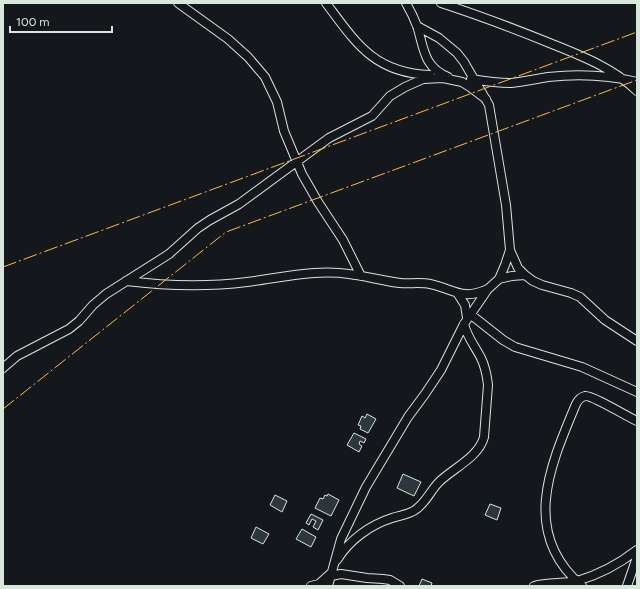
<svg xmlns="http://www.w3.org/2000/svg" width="640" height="589" font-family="Figtree,sans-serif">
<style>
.building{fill:#2c363c;stroke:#d8e6dc}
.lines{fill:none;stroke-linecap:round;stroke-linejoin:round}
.minor-casing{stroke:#d8e6dc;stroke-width:10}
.minor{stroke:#14181c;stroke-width:8}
.power{stroke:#ffb74d;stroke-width:1;stroke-dasharray:14 3 2 3;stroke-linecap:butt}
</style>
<rect width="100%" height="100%" fill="#14181c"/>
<path class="building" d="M367 414 376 419 368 433 360 429 361 426 358 425 362 416 365 418Z
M354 433 366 439 364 443 360 441 359 444 362 446 359 452 347 445Z
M403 474 421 482 414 496 397 488Z
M328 494 339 500 331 516 315 508 320 498 323 499 325 495 327 496Z
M275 495 287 501 282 512 270 505Z
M490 504 501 508 497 520 485 515Z
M311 514 323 520 318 530 313 527 316 521 312 519 309 525 306 523Z
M256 527 269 534 263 544 251 538Z
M302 529 316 537 311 547 296 539Z
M422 579 432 583 431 586H419Z"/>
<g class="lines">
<g class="minor-casing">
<path id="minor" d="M178 3 228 39 248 57 265 77 277 102 284 131 302 174 318 202 343 240 361 276
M326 3C356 43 374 73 430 75
M406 3C410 10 414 18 417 26 424 47 423 67 448 77
M441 3C478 15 515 29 552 44 582 56 613 68 637 91
M417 26 439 38 457 53 464 62 489 105 506 205 510 250 518 268 525 275 533 281 542 285 571 293 580 297 605 320 637 341
M471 79C484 81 497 83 511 83 523 82 535 79 548 77 577 74 608 75 637 82
M499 279 512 276 525 275
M126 281C167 286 207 287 247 282 280 278 315 269 349 274 366 276 383 281 400 283 410 284 420 282 430 284 454 289 462 301 488 289
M458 294 465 305 467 318
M470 314 503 340 515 347 582 367 637 392
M3 368 17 356 69 329 79 321 93 305 106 294 169 254 198 228 210 220 239 204 329 138 372 116 390 96 405 87 423 79 443 78 462 82 470 87 486 99
M337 560C349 540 370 525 392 518 400 515 408 515 415 510 426 503 430 491 439 482 452 469 479 457 484 437L488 385C487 376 485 366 481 358 475 346 467 337 464 324
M331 576 341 574 367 578 383 579 390 580 400 586
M311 586 319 584 330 574
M328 586 341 539 366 487 408 417 425 394 441 370 464 324 488 289 499 279 505 265 510 250
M534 586C548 582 563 584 577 581 598 575 619 564 637 550
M582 586C520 533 550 466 576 404 578 400 581 397 585 396 592 395 628 417 637 421
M627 586 637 557"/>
</g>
<use href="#minor" class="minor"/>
<path class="power" d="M3 267 637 32
M3 409 226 232 637 80"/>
</g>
<rect width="640" height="589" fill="none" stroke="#d8e6dc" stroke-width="8"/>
<path d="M10 26v6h102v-6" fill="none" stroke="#d8e6dc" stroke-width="2"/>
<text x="16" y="26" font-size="12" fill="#d8e6dc" stroke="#14181c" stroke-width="3" paint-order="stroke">100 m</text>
</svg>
